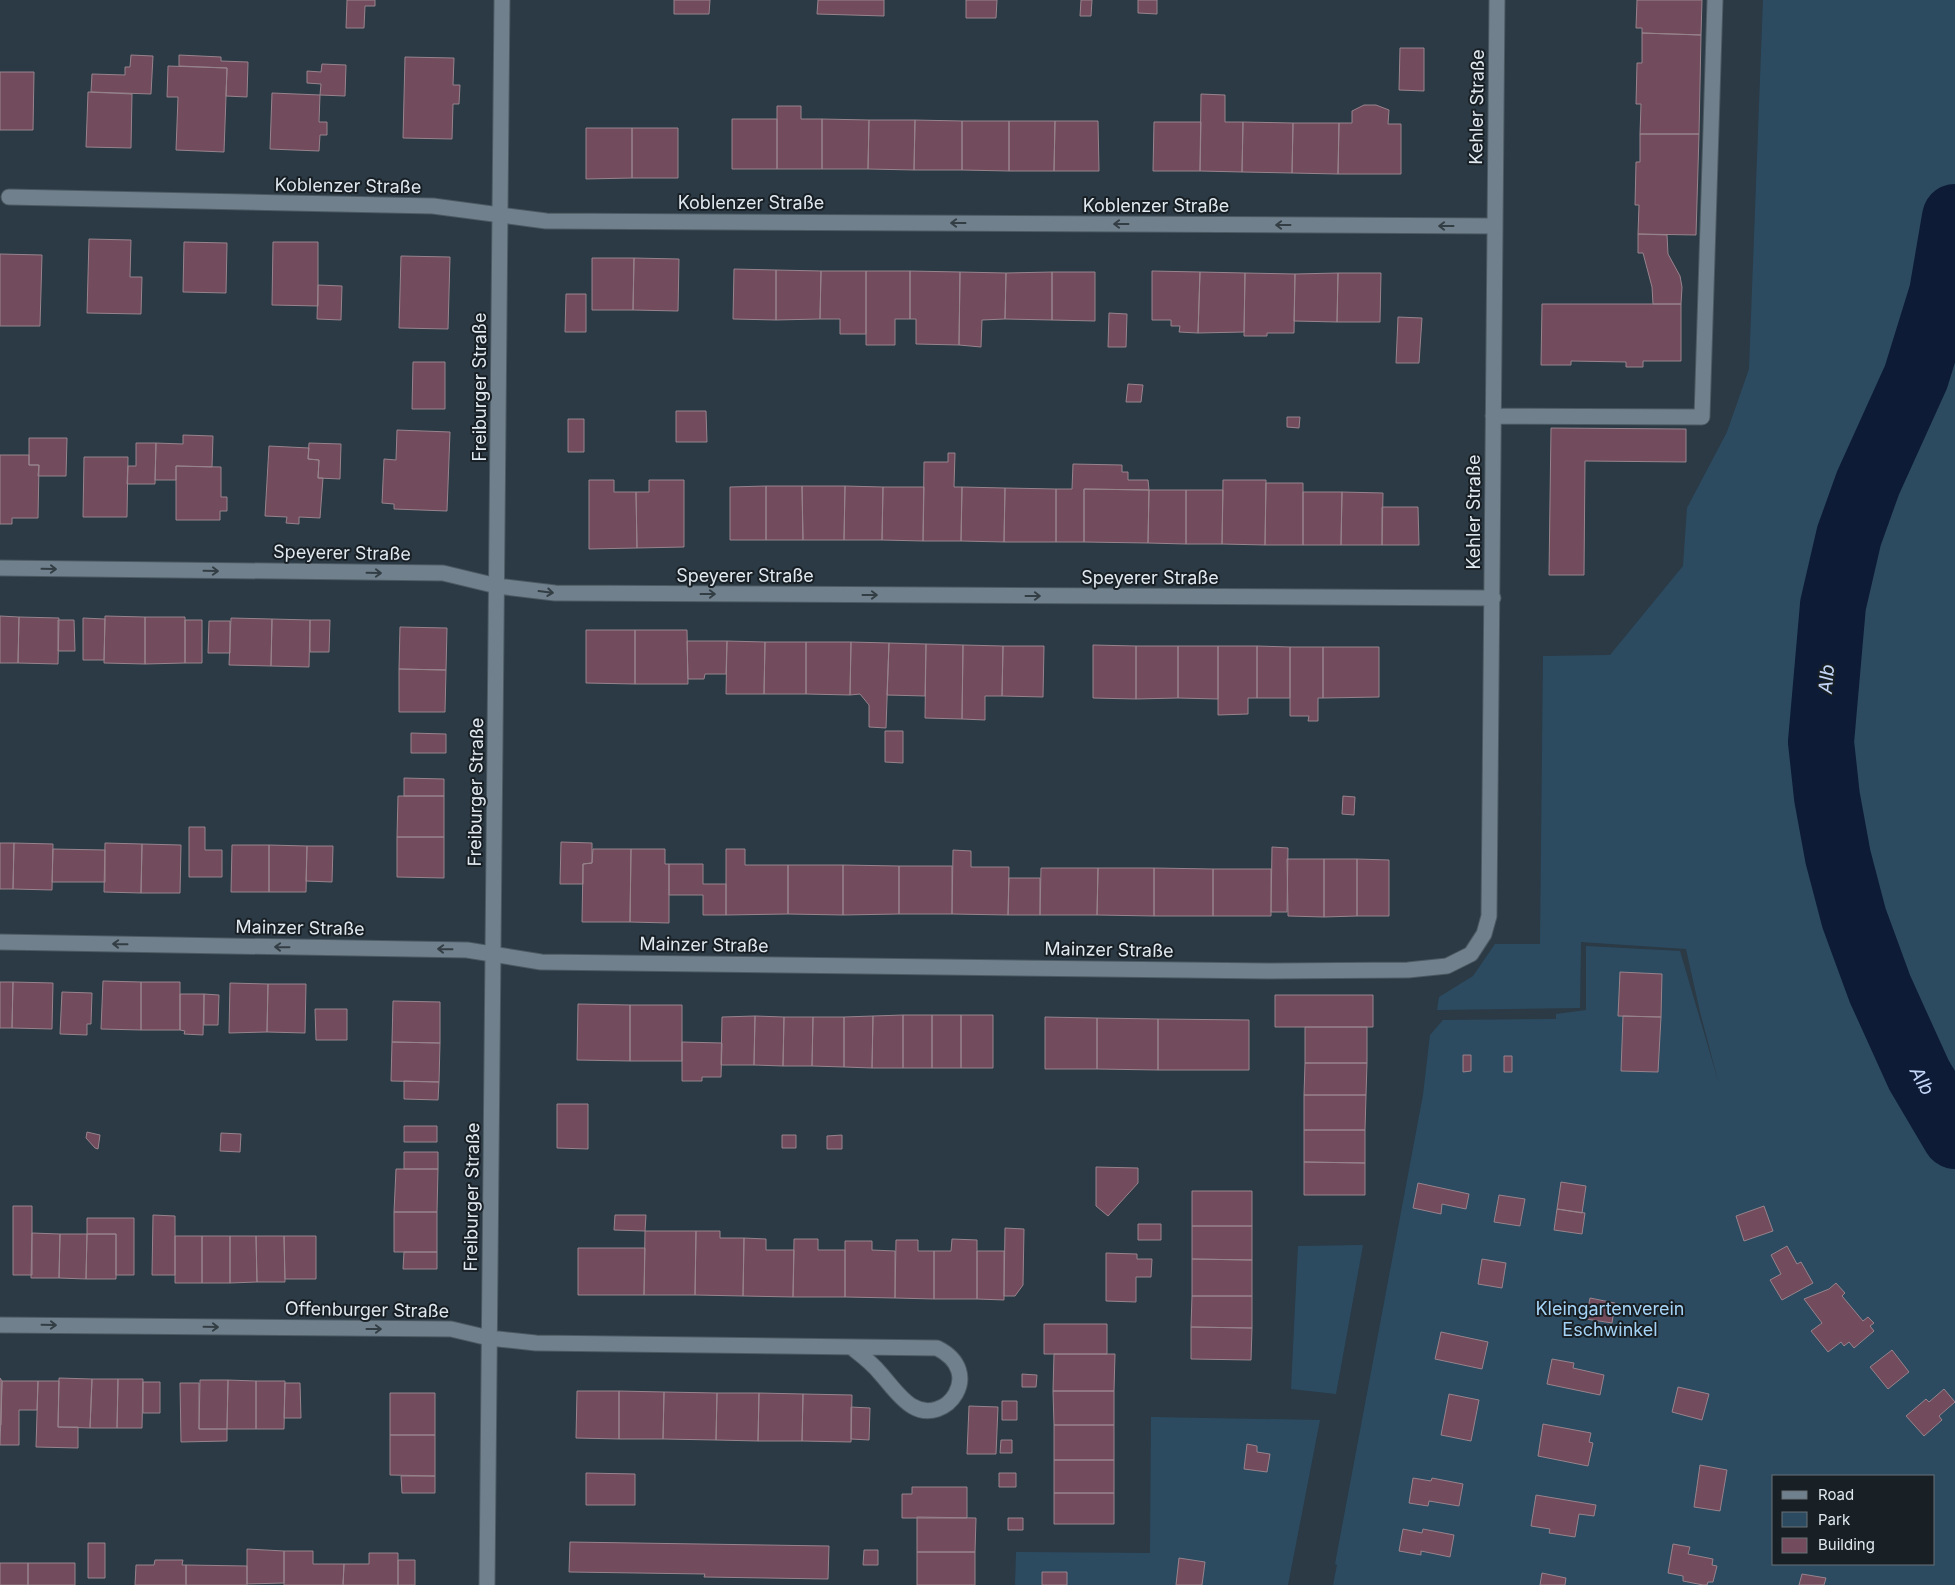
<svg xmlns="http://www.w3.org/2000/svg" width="1955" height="1585" font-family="Inter,sans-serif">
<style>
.green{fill:#2c4b61;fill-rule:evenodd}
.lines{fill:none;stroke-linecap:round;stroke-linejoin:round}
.river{stroke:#0d1b36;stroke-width:66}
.building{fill:#724c5d;stroke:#97838c}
.minor-casing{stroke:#4c5962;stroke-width:17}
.minor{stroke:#70808d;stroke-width:15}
.oneway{stroke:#333d44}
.labels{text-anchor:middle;stroke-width:4;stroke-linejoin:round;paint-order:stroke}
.street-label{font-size:18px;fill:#e0e9f0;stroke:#192025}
.park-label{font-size:18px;fill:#a6d4f7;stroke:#192025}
.water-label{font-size:19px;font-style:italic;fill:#c3d6f8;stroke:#192025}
</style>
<rect width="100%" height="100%" fill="#2b3a45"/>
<path class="green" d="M1763 0H1955V1585H1333L1337 1565 1335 1564 1423 1095 1430 1035 1443 1020 1556 1019V1014L1586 1010V946L1680 951 1719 1084 1700 1012 1686 949 1581 942 1580 1008 1437 1010 1439 997 1473 976 1495 944H1540L1543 656 1610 655 1683 566 1687 508 1727 432 1749 369ZM1774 1476H1934V1564H1774Z
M1363 1245 1336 1394 1291 1389 1298 1246Z
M1151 1417 1320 1420 1288 1585H1015L1016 1552 1150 1553Z"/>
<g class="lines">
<path class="river" id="s1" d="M1955 217 1942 293 1916 377 1868 483 1849 536 1833 605 1821 742 1827 797 1838 857 1854 918 1880 989 1919 1075 1955 1136"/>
</g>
<path class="building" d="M347 0H375V6H365L364 28H346Z
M674 0H710L709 14H674Z
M818 0H884V16L817 14Z
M966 0H997L996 18H966Z
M1081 0H1092L1091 16H1080Z
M1138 0H1157V14L1138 13Z
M1637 0H1702L1701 35 1642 33V28H1636Z
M1642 33 1701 35 1699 134H1640L1641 104H1636L1637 63H1642Z
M1400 48H1424V91L1399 90Z
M131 55 153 56 151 94 91 92 92 74 125 75V67H130Z
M179 55 221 57V61L248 62 247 97 226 96 227 68 179 66Z
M405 57 454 58 453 85H460L459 104H453L452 139 403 138Z
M322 64 346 65 345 96 320 95 321 84 307 83V71L321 72Z
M168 66 227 68 224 152 176 150 178 97H167Z
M0 72H34L33 130H0Z
M88 92 132 94 131 148 86 147Z
M272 93 320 95 319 122H327V135H320L319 151 270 149Z
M1201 94 1225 95V122H1243L1242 172 1200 171Z
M1364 105H1376L1389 110 1388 124H1401V174H1338L1339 123H1352V111Z
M777 106H801V119H822V169H777Z
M732 119H777V169H732Z
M822 119 869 120 868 169H822Z
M869 120H915L914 170 868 169Z
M915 120 962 121V170H914Z
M962 121H1009V171L962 170Z
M1009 121H1055L1054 171H1009Z
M1055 121H1098L1099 171H1054Z
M1154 122H1201L1200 171H1153Z
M1243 122 1293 123 1292 173 1242 172Z
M1293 123H1339L1338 174 1292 173Z
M586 128H632V178L586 179Z
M632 128H678V178H632Z
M1640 134H1699L1696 235 1638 234 1639 205H1635L1636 162H1640Z
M1638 234 1667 235 1668 254 1680 276 1682 287 1681 304H1653L1652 287 1643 253H1638Z
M89 239 131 240 130 277H142L141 314 87 313Z
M184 242 227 243 226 293 183 292Z
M273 242H318V306L272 305Z
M0 254 42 255 40 326H0Z
M401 256 450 257 448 329 399 328Z
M592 258H634L633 310H592Z
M634 258 679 259 678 311 633 310Z
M734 269 776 270V320L733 319Z
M776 270 821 271 820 319 776 320Z
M821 271H866V334H840V319H820Z
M866 271H910V319H895V345H866Z
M910 271 960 272 959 345 916 344V319H910Z
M1152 271 1200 272 1198 333 1179 332 1180 326H1171V320H1152Z
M960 272 1006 273 1005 319 982 320 981 347 959 345Z
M1052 272H1095V321L1052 320Z
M1052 272V320L1005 319 1006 273Z
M1200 272 1245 273 1244 332 1198 333Z
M1245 273 1295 274 1294 333H1267V336H1244Z
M1338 273H1381L1380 322H1337Z
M1338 273 1337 322 1294 321 1295 274Z
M318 285 342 286 341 320 317 319Z
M566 294H586V332H565Z
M1542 304H1681V361H1643V367H1626V362L1571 361V365H1541Z
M1109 313 1127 314 1126 347H1108Z
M1398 317 1422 318 1419 363H1396Z
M413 362H445V409H412Z
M1128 384 1143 385 1141 402H1126Z
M676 411H706L707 442H676Z
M1287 417H1300L1299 428 1287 427Z
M568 419H584V452H568Z
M1551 428 1686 429V462L1585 461 1584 575H1549Z
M397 430 450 432 447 511 394 509V504L382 503 384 459 396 460Z
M183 435 213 436 212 467 176 466V480H155L156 443 183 444Z
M29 438H67L66 476H38L39 465H29Z
M136 443H156L155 484H127L128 466H136Z
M309 443 341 444 340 479 318 478 319 460 308 459Z
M269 446 309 448 308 459 319 460 318 478H323L320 518 299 517V524L286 523 287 517 265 516Z
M948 453H955L954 487H962L961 541H923L924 462H948Z
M0 455H29V465H39L38 518H12V524H0Z
M84 457H128L127 517H83Z
M1073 464 1122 465V472H1128V480H1148L1149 490 1084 489V542H1056V489H1072Z
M176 466 221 467V497H227V511H220V520H176Z
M589 480H614V492H636L637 548 589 549Z
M649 480H684V547L637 548 636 492H649Z
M1223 480H1266L1265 545 1222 544Z
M1266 483H1303V545H1265Z
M766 486V540H730V487Z
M766 486H802L803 540H766Z
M802 486H845L844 540H803Z
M845 486 883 487 882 540H844Z
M883 487H924L923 541 882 540Z
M962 487 1005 488 1004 542 961 541Z
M1005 488 1056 489V542H1004Z
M1084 489 1149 490 1148 543 1084 542Z
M1149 490H1186V544L1148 543Z
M1186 490H1223L1222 544H1186Z
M1303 492H1342L1341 545H1303Z
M1342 492 1383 493 1382 545H1341Z
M1382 507H1418L1419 545H1382Z
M0 616 19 617 18 663H0Z
M105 616 145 617V664L104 663Z
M19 617 59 618 58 664 18 663Z
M145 617H185V663L145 664Z
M83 618 105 619 104 660H83Z
M231 618 272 619 271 666 229 665Z
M272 619 310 620 309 667 271 666Z
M58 620H74L75 651H58Z
M185 620H202V663H185Z
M310 620H330L329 652H310Z
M209 621H230V653H208Z
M400 627 447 628 446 670 399 669Z
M586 630H635V684L586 683Z
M635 630H687L688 684H635Z
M687 641H727L726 674H705L704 679H688Z
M727 641 765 642 764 694H726Z
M765 642H806V694H764Z
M806 642H851L850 695 806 694Z
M851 642 889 643 886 728 869 727V705L860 694 850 695Z
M889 643 926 644 925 696 887 695Z
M926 644 963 645 962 719 925 718Z
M963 645 1003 646 1002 696H985V720L962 719Z
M1093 645 1136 646V699L1093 698Z
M1003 646H1044L1043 697 1002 696Z
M1136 646H1178V698L1136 699Z
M1178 646H1218V699L1178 698Z
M1218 646H1257V698H1248V714L1218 715Z
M1257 646 1290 647V698H1257Z
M1290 647H1323V698H1318V721H1308L1309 716H1290Z
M1323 647H1379V697L1323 698Z
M399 669 446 670 445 712H399Z
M885 731H903V763L885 762Z
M411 733 446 734V753H411Z
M404 778 444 779V796H404Z
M398 796H444V837H397Z
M1343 796 1355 797 1354 815 1342 814Z
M189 827H205V850H222V877H189Z
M397 837H444V878L397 877Z
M561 842 592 843V863L583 864V884H560Z
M0 843H14L13 889H0Z
M14 843 53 844 52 890 13 889Z
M105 843 142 844 141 893 104 892Z
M142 844 181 845 180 893H141Z
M232 845H269V892H231Z
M269 845 307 846 306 892H269Z
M307 846H333L332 882 306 881Z
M1272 847 1288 848 1287 912H1271Z
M53 849 105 850V882H52Z
M593 849H631L630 922H582L583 864 592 863Z
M631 849H665V864H669V923L630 922Z
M726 849H745V865H788V914L726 915Z
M953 850 971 851V867H1009L1008 915 952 914Z
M1287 859H1324V917L1288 916Z
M1324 859H1357V916L1324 917Z
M1357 859 1389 860V916H1357Z
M669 864H703V884H726V915H703V895H669Z
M788 865H843V915L788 914Z
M843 865 899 866V914L843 915Z
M899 866H952V914H899Z
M1041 868H1098L1097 915H1040Z
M1098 868H1154V916L1097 915Z
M1154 868 1213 869V916H1154Z
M1213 869H1271V916H1213Z
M1009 878H1040V915H1008Z
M1620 972 1662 974 1661 1017 1618 1016Z
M103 981 141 982V1030L101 1029Z
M0 982H13L12 1028H0Z
M13 982 53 983 52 1029 12 1028Z
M141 982H180V1030H141Z
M230 983 268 984 267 1032 229 1033Z
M268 984H306L305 1033 267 1032Z
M62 992 92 993 91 1024H87V1035L60 1034Z
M180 994H204L203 1035 184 1034 185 1031 180 1030Z
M204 994 219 995 218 1025H204Z
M1275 995H1373V1027H1275Z
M393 1001 440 1002V1043L392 1042Z
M578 1004 630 1005V1061L577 1060Z
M630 1005H682V1061H630Z
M315 1009H347V1040H316Z
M903 1015V1068H872L873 1016Z
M903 1015H932V1068H903Z
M932 1015H961V1068H932Z
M961 1015H993V1068H961Z
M755 1016 754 1065H721L722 1017Z
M755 1016 784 1017 783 1066 754 1065Z
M873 1016 872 1068 844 1067V1017Z
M1623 1016 1661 1017 1658 1072 1621 1071Z
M784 1017H813L812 1066H783Z
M813 1017H844V1067L812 1066Z
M1045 1017 1097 1018V1069H1045Z
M1097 1018 1158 1019V1070L1097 1069Z
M1158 1019 1249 1020V1070H1158Z
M1305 1027H1367V1063H1305Z
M392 1042 440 1043 439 1082 391 1081Z
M682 1042 722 1043 721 1077H702V1081H682Z
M1463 1055H1471V1071L1463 1072Z
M1504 1056H1512V1072H1504Z
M1305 1063H1367L1366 1095H1304Z
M404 1081 439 1082 438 1100 404 1099Z
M1304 1095H1366L1365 1130H1304Z
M557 1104H588V1149L557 1148Z
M404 1126H437V1142H404Z
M1304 1130H1365V1163L1304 1162Z
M87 1132 100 1135 98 1149 95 1148 86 1138Z
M221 1133 241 1134 240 1152 220 1151Z
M782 1135H796V1148H782Z
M842 1135V1149H827V1136Z
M404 1152H438V1169H404Z
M1304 1162 1365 1163V1195H1304Z
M1096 1167 1138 1168V1183L1108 1216 1096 1206Z
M396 1169H438L437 1212H394Z
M1561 1182 1586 1186 1582 1213 1557 1209Z
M1418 1183 1469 1194 1466 1209 1442 1204 1441 1214 1413 1208Z
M1192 1191H1252V1226H1192Z
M1499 1195 1525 1199 1520 1226 1494 1222Z
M13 1206H32V1275H13Z
M1764 1206 1773 1231 1744 1241 1736 1216Z
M1557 1209 1585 1213 1582 1234 1554 1230Z
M394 1212H437V1252H394Z
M153 1215 175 1216V1275H152Z
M615 1215H646L645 1231 614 1230Z
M87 1218H134V1275H116V1234H87Z
M1138 1224H1161V1240H1138Z
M1192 1226H1252V1260L1192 1259Z
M1005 1228 1024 1229 1023 1285 1015 1296H1004Z
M645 1231H696L695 1295H644Z
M696 1231H720V1238H744L743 1296 695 1295Z
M32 1233 60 1234 59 1278H31Z
M60 1234H87L86 1279 59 1278Z
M87 1234H116V1279H86Z
M175 1236H202V1283H175Z
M202 1236H230V1283H202Z
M230 1236H256L257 1282 230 1283Z
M256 1236H284L285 1282H257Z
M284 1236H316V1279H285Z
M744 1238 766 1239V1250H794L793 1297 743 1296Z
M794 1239H818V1250H845V1297H793Z
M952 1239 977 1240V1299H934V1251H951Z
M896 1240H918V1251H934V1299L895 1298Z
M845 1241H872V1250L895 1251V1298L845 1297Z
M1787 1246 1797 1264 1801 1262 1813 1283 1782 1300 1770 1280 1781 1274 1771 1255Z
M578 1248H645L644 1295H578Z
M977 1251H1004V1300L977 1299Z
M404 1252H437V1269H403Z
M1106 1253 1137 1254V1259H1152L1151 1277H1136V1302L1106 1301Z
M1192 1259 1252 1260V1296H1192Z
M1482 1259 1506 1263 1502 1288 1478 1284Z
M1836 1283 1845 1293 1842 1296 1863 1321 1868 1317 1874 1323 1870 1326 1874 1331 1854 1348 1849 1342 1844 1346 1841 1342 1828 1352 1811 1331 1822 1323 1804 1299 1829 1289Z
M1192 1296H1252V1328L1191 1327Z
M1590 1298 1615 1303 1612 1323 1586 1319Z
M1044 1324H1107V1354H1044Z
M1191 1327 1252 1328 1251 1360 1191 1359Z
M1441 1332 1488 1342 1482 1369 1435 1359Z
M1892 1350 1909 1372 1888 1389 1870 1367Z
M1054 1354H1115L1114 1391H1053Z
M1552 1359 1574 1363 1573 1368 1604 1375 1600 1395 1547 1384Z
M1022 1374 1037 1375 1036 1387H1022Z
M0 1378 2 1381 1 1425H0Z
M59 1378 92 1379 90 1428 58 1427Z
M92 1379H118L117 1428H90Z
M118 1379H143L142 1428H117Z
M200 1380H228L227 1429H199Z
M228 1380 256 1381V1429H227Z
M2 1381H38L37 1410H19V1445H0Z
M38 1381H59L58 1427H78V1448L36 1447Z
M256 1381H285L284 1429H256Z
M143 1382H160V1413H143Z
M180 1383H199V1429H227V1441L181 1442Z
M285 1383H300L301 1418H284Z
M1678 1387 1709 1394 1702 1420 1672 1412Z
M1944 1389 1955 1402 1939 1416 1942 1420 1924 1436 1906 1416 1926 1399 1929 1402Z
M577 1391H619V1439L576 1438Z
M619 1391 664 1392 663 1439H619Z
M1053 1391H1114V1425H1054Z
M664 1392 717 1393 716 1440 663 1439Z
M390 1393H435V1435H390Z
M717 1393H759L758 1441 716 1440Z
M759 1393 803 1394 802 1441H758Z
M803 1394 852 1395 851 1442 802 1441Z
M1449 1394 1479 1400 1471 1441 1441 1435Z
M1002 1401H1017V1420H1002Z
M969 1406 998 1407 996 1454H967Z
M851 1407 870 1408 869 1440 851 1439Z
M1543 1424 1591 1433 1589 1442 1593 1443 1588 1466 1538 1456Z
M1054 1425H1114V1460H1054Z
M390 1435H435V1476L390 1475Z
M1001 1440H1012V1453H1000Z
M1247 1444 1257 1446V1452L1270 1454 1267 1472 1244 1469Z
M1054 1460H1114V1493H1054Z
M1700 1465 1727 1470 1720 1511 1694 1507Z
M586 1473 635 1474V1505H586Z
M999 1473H1016V1487H999Z
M401 1476H435V1493H402Z
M1413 1478 1431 1481 1432 1478 1463 1484 1459 1506 1429 1501 1428 1506 1409 1503Z
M912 1487H967V1518H902V1494H912Z
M1054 1493H1114V1524H1054Z
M1536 1495 1596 1505 1594 1516 1579 1514 1575 1537 1549 1533 1550 1529 1531 1526Z
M917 1517 976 1518 975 1552H917Z
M1008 1518H1023V1530H1008Z
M1403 1529 1422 1533 1423 1529 1454 1535 1450 1557 1421 1551V1555L1399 1551Z
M570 1542 829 1546 828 1579 704 1577 705 1574 569 1572Z
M88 1543H105V1578H88Z
M1673 1544 1690 1547 1688 1554 1713 1559 1712 1565 1717 1566 1713 1582H1708L1707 1585H1703L1683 1581V1576L1668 1573Z
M247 1549 284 1551V1583L247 1584Z
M864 1550H878V1565H863Z
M284 1551H313V1564H344L343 1585H284Z
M917 1552H975V1585H917Z
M369 1553H398V1585H343L344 1564H369Z
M1179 1558 1205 1562 1202 1585H1176Z
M155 1560H183L182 1565H186V1585H135L136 1565H154Z
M398 1560H415V1585H398Z
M0 1563H28V1585H0Z
M28 1563H75V1585H28Z
M186 1565 247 1566V1585H186Z
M1042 1572H1067V1585H1042Z
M1542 1573 1566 1578 1565 1585H1540Z
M1802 1574 1826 1578 1824 1585H1799Z"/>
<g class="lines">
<g class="minor-casing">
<path id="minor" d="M9 197 433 206 546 221 1495 226
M1493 416 1702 417 1715 0
M0 568 443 573 497 586 555 593 1493 598
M0 942 467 950 541 962 1268 971 1408 970 1447 966 1471 954 1484 934 1489 916 1497 0
M0 1325 451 1329 489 1338 536 1343 937 1348C986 1372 946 1427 912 1406 900 1399 890 1384 880 1373 872 1363 861 1355 851 1347
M487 1585 502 0"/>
</g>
<use href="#minor" class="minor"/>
</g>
<defs><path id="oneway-shaft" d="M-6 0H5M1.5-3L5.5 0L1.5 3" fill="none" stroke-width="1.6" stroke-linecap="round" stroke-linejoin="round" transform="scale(1.25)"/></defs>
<g class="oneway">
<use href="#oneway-shaft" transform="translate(958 223) rotate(-180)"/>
<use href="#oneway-shaft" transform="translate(1121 224) rotate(-180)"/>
<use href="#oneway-shaft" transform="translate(1283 225) rotate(-180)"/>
<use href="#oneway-shaft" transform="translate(1446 226) rotate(-180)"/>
<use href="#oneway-shaft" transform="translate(49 569) rotate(1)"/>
<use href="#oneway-shaft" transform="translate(211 571) rotate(1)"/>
<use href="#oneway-shaft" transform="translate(374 573) rotate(1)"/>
<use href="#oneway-shaft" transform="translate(546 592) rotate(7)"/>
<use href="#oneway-shaft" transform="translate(708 594)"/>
<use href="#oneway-shaft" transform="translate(870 595)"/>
<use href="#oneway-shaft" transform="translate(1033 596)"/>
<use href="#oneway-shaft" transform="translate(120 944) rotate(-179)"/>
<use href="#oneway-shaft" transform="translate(282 947) rotate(-179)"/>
<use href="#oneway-shaft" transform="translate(445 949) rotate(-179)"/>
<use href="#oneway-shaft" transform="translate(49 1325) rotate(1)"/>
<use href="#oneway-shaft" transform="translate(211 1327) rotate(1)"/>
<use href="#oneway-shaft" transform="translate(374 1329)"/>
</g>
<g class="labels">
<g class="street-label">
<text transform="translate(1477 107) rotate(-89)" y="6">Kehler Straße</text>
<text transform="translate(348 186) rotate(1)" y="6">Koblenzer Straße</text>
<text x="751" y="209">Koblenzer Straße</text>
<text x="1156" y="212">Koblenzer Straße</text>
<text transform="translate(480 387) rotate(-90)" y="6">Freiburger Straße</text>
<text transform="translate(1474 512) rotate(-90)" y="6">Kehler Straße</text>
<text transform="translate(342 553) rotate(1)" y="6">Speyerer Straße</text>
<text x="745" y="582">Speyerer Straße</text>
<text x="1150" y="584">Speyerer Straße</text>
<text transform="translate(476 792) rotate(-89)" y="6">Freiburger Straße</text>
<text transform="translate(300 928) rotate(1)" y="6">Mainzer Straße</text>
<text transform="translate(704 945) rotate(1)" y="6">Mainzer Straße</text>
<text transform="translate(1109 950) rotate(1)" y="6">Mainzer Straße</text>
<text transform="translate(472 1197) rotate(-89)" y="6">Freiburger Straße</text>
<text transform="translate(367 1310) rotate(1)" y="6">Offenburger Straße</text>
</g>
<g class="park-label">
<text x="1610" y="1315">Kleingartenverein<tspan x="1610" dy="21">Eschwinkel</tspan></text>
</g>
<g class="water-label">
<text transform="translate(1826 679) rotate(-85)" y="7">Alb</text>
<text dy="7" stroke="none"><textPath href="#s1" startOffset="902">Alb</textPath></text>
</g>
</g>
<rect x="1772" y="1475" width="162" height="90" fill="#192025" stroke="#697076"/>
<rect x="1782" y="1491" width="25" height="8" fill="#70808d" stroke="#697076"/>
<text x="1818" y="1500" font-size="15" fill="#e0e9f0">Road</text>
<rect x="1782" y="1512" width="25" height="15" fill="#2c4b61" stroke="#697076"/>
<text x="1818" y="1525" font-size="15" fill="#e0e9f0">Park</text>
<rect x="1782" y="1538" width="25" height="15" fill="#724c5d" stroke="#697076"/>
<text x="1818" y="1550" font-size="15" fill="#e0e9f0">Building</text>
</svg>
